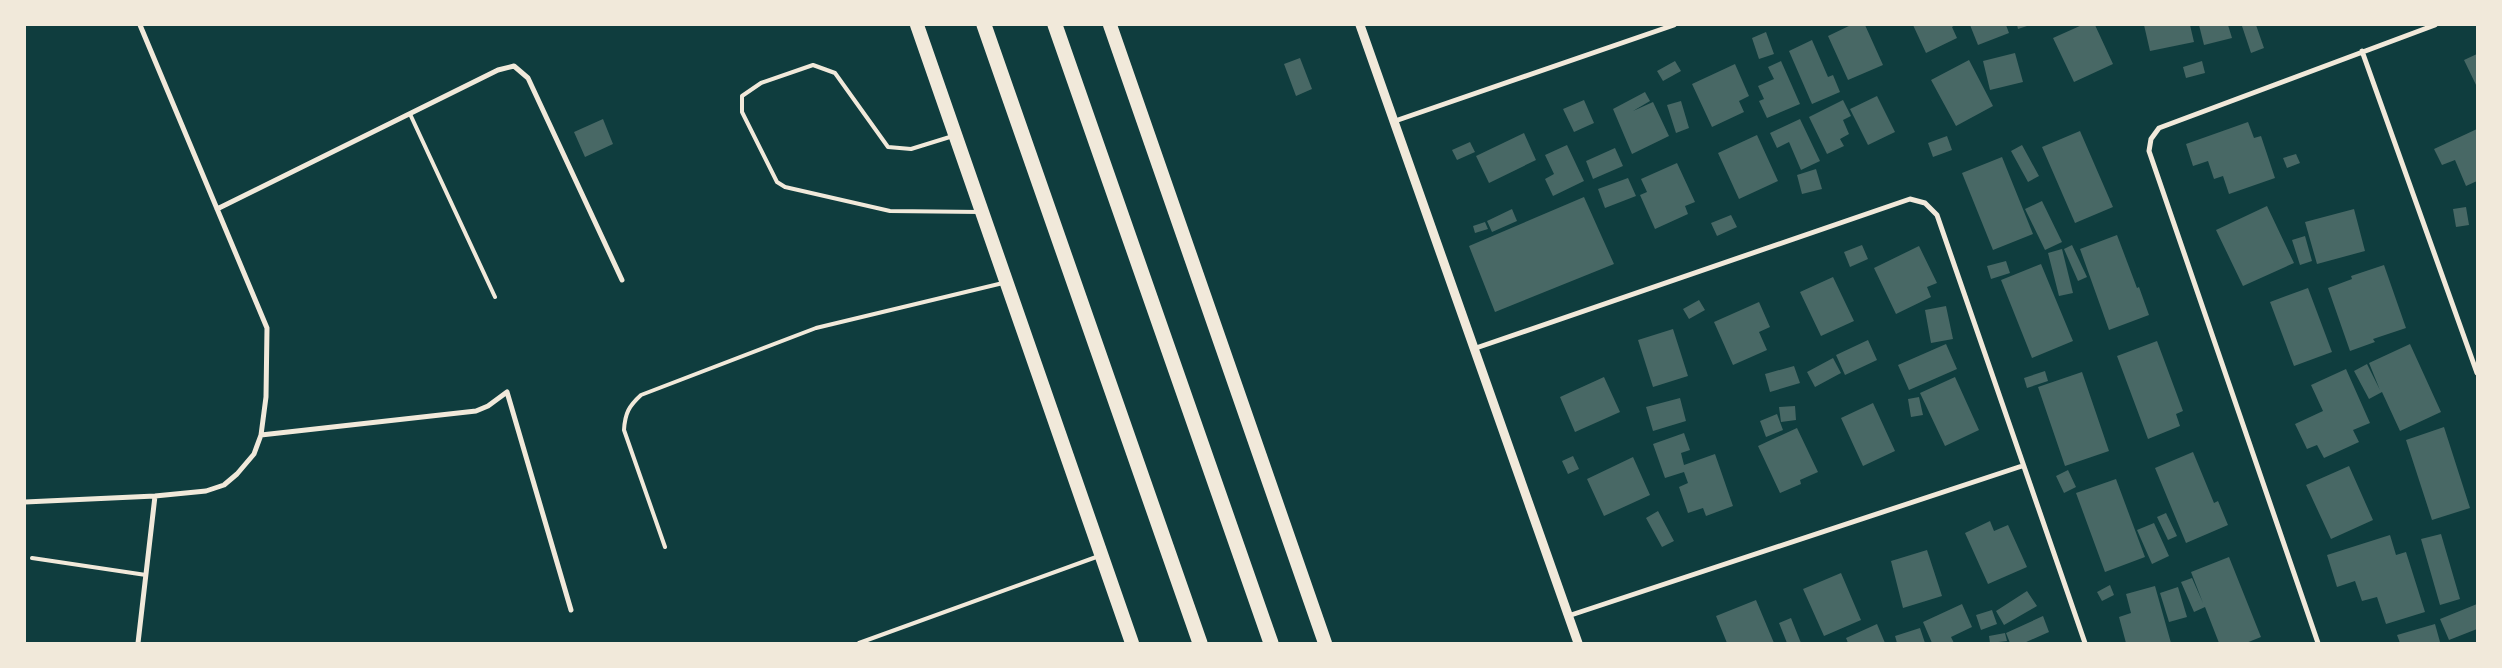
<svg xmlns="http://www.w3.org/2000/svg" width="2502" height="668" font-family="'Open Sans',sans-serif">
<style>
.building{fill:#486865}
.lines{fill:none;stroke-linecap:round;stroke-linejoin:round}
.service{stroke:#f1e9da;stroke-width:4}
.minor{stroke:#f1e9da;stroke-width:5}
.tertiary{stroke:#f1e9da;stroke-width:9}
.trunk{stroke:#f1e9da;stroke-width:14}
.motorway{stroke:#f1e9da;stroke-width:15}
</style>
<rect width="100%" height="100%" fill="#0f3d3e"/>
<path class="building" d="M1851 25H1865L1883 65 1848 80 1828 36Z
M1913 25H1955L1952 27 1957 38 1926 53Z
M1970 25H2006L2009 33 1978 45Z
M2017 25H2030L2018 29Z
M2082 25H2095L2113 64 2074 82 2053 38Z
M2144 25H2190L2194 42 2150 51Z
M2199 25H2228L2232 38 2204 45Z
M2245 25H2256L2264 48 2251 53 2242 26Z
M1766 32 1774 54 1759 59 1752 38Z
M1812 40 1828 77 1833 75 1840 92 1812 104 1789 51Z
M2015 53 2023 82 1990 90 1983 61Z
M2477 54V87L2464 60Z
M1300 58 1312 89 1296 96 1284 64Z
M1969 60 1993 106 1956 126 1931 80Z
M1675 61 1681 71 1663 81 1657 71Z
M1781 61 1800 104 1767 118 1759 101 1764 99 1758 86 1774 79 1768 67Z
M2202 61 2205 73 2186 78 2183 67Z
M1735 64 1749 96 1739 101 1744 112 1712 127 1692 84Z
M1645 92 1650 101 1633 111 1653 102 1669 136 1632 154 1613 109Z
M1877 96 1895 132 1868 145 1850 109Z
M1584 100 1594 123 1574 132 1563 109Z
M1843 100 1851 116 1843 120 1849 134 1840 139 1844 146 1827 154 1809 117Z
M1681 101 1689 128 1676 133 1667 105Z
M603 119 613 144 585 157 574 132Z
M1800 119 1820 161 1801 170 1789 142 1777 148 1770 133Z
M2248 122 2254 138 2261 136 2275 178 2229 194 2223 176 2214 179 2208 161 2193 166 2186 144Z
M2477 129V181L2466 186 2455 160 2442 165 2434 149Z
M2080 131 2113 207 2075 223 2042 147Z
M1524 133 1536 160 1489 183 1476 156Z
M1757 135 1778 181 1739 199 1718 153Z
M1947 136 1952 150 1933 157 1928 143Z
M1470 142 1475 152 1457 160 1452 150Z
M1567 145 1584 181 1553 196 1545 179 1554 174 1545 155Z
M2022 145 2039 176 2028 182 2011 151Z
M1615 148 1623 166 1593 179 1586 161Z
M2296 154 2300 163 2287 168 2283 158Z
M2002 157 2033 234 1993 250 1962 173Z
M1677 163 1695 202 1685 206 1688 214 1655 229 1640 195 1647 192 1641 179Z
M1816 169 1822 189 1802 194 1797 175Z
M1628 178 1636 196 1605 208 1598 189Z
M1584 197 1614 264 1495 312 1469 246Z
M2042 201 2062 242 2045 250 2025 209Z
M2267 206 2294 263 2243 286 2216 230Z
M2466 207 2469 225 2456 227 2453 209Z
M1512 209 1517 221 1492 232 1487 221Z
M2354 209 2365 251 2317 264 2305 222Z
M1731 215 1737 227 1717 236 1711 223Z
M1485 222 1488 229 1475 233 1473 226Z
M2117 235 2137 288 2139 287 2149 315 2109 330 2080 249Z
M2305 236 2312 261 2300 265 2292 240Z
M1862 245 1868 259 1850 267 1844 252Z
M2072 245 2087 277 2078 281 2064 249Z
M1919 246 1937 283 1927 287 1931 297 1896 314 1874 268Z
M2062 249 2073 293 2059 296 2048 253Z
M2006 261 2010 273 1991 279 1987 266Z
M2041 264 2073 341 2032 358 2001 280Z
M2384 265 2406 328 2373 339 2375 342 2350 351 2328 288 2352 279 2351 276Z
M1833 277 1854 321 1821 336 1800 292Z
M2308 288 2332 352 2294 366 2270 302Z
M1699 300 1705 310 1689 319 1683 309Z
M1759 302 1770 327 1759 332 1767 350 1733 365 1714 322Z
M1946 306 1953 339 1931 343 1925 310Z
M1673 329 1688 376 1653 387 1638 340Z
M1868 340 1877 360 1845 375 1836 355Z
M2157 341 2183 411 2176 414 2180 426 2148 439 2117 356Z
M1946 344 1957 369 1909 390 1898 365Z
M2410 344 2441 412 2400 431 2382 392 2369 399 2354 371 2367 364 2380 390 2369 363Z
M1833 358 1841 373 1815 387 1807 372Z
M1794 366 1800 383 1770 392 1765 374Z
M2346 369 2370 423 2353 430 2359 442 2324 458 2317 445 2307 449 2295 424 2323 411 2311 385Z
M2045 371 2048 381 2027 388 2024 378Z
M2082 372 2109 451 2065 466 2038 387Z
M1604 377 1620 412 1575 432 1560 397Z
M1955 377 1979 430 1945 446 1920 393Z
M1919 397 1923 415 1911 417 1908 399Z
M1680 398 1686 421 1653 431 1646 407Z
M1873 403 1895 451 1863 466 1841 418Z
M1795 406 1796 420 1781 422 1779 407Z
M1777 414 1783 430 1766 437 1760 421Z
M2444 427 2470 508 2432 520 2406 440Z
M1797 428 1818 472 1800 480 1801 484 1780 493 1758 446Z
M1684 433 1690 450 1681 453 1684 465 1715 454 1733 506 1706 516 1703 508 1688 513 1679 487 1688 483 1684 472 1665 478 1653 444Z
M2193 452 2214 503 2218 501 2228 525 2186 543 2155 468Z
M1573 456 1579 469 1568 474 1562 461Z
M1633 457 1650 495 1604 516 1587 479Z
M2349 466 2373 520 2331 539 2306 485Z
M2068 470 2076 487 2064 493 2056 476Z
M2116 479 2145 557 2105 572 2076 493Z
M1658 511 1674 541 1662 547 1646 518Z
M2166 513 2177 536 2168 540 2157 517Z
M1990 521 1994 531 2008 525 2027 567 1988 584 1965 533Z
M2154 523 2169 556 2152 564 2137 530Z
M2441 534 2460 599 2440 605 2421 539Z
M2390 535 2396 555 2406 552 2425 612 2386 624 2377 597 2362 601 2355 581 2337 587 2327 555Z
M1927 550 1942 596 1903 608 1891 561Z
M2229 557 2261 637 2246 643H2219L2205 607 2194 612 2181 582 2192 578 2203 603 2191 572Z
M1841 573 1861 620 1824 636 1803 589Z
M2110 585 2114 595 2102 601 2097 592Z
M2155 586 2171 643H2126L2119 617 2131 613 2126 594Z
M2178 587 2187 617 2169 622 2160 593Z
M2027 591 2037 606 2004 625 1996 611Z
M1756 600 1774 643H1727L1716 616Z
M1962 604 1972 627 1951 637 1954 643H1932L1923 622Z
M2477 604V629L2449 640 2440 619Z
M1992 610 1997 624 1981 630 1976 615Z
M2043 616 2049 632 2024 643H2010L2006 633Z
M1791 618 1801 643H1787L1779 623Z
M1877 624 1885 643H1848L1846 638Z
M2435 624 2440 642 2400 643 2397 635Z
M1920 628 1925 643H1897L1895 636Z
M2005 633 2007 641 1990 643 1989 636Z"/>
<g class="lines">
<path class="service" d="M410 114 495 297
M953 136 911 149 888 147 835 73 813 65 761 83 742 96V112L777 182 785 187 890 211 980 212
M665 547 624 430C625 413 629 406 641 395L816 328 1003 283
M32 558 146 575
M859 643 1099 556"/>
<path class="minor" d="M2362 51 2477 373
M1395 121 1674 25
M217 209 498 70 514 66 528 78 622 280
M1476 348 1910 199 1925 203 1937 215 2085 643
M261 435 476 411 488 406 507 392 571 610
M25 502 155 496 206 491 224 485 237 474 254 454 261 435 266 397 267 328 140 25
M1568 616 2022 466
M138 643 155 496
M2318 643 2149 151 2151 139 2159 128 2435 25"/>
<path class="tertiary" d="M1360 25 1578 643"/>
<path class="trunk" d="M917 25 1132 643
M1110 25 1325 643"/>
<path class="motorway" d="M984 25 1200 643
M1055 25 1271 643"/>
</g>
<rect width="2502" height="668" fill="none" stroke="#f1e9da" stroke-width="52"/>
</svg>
